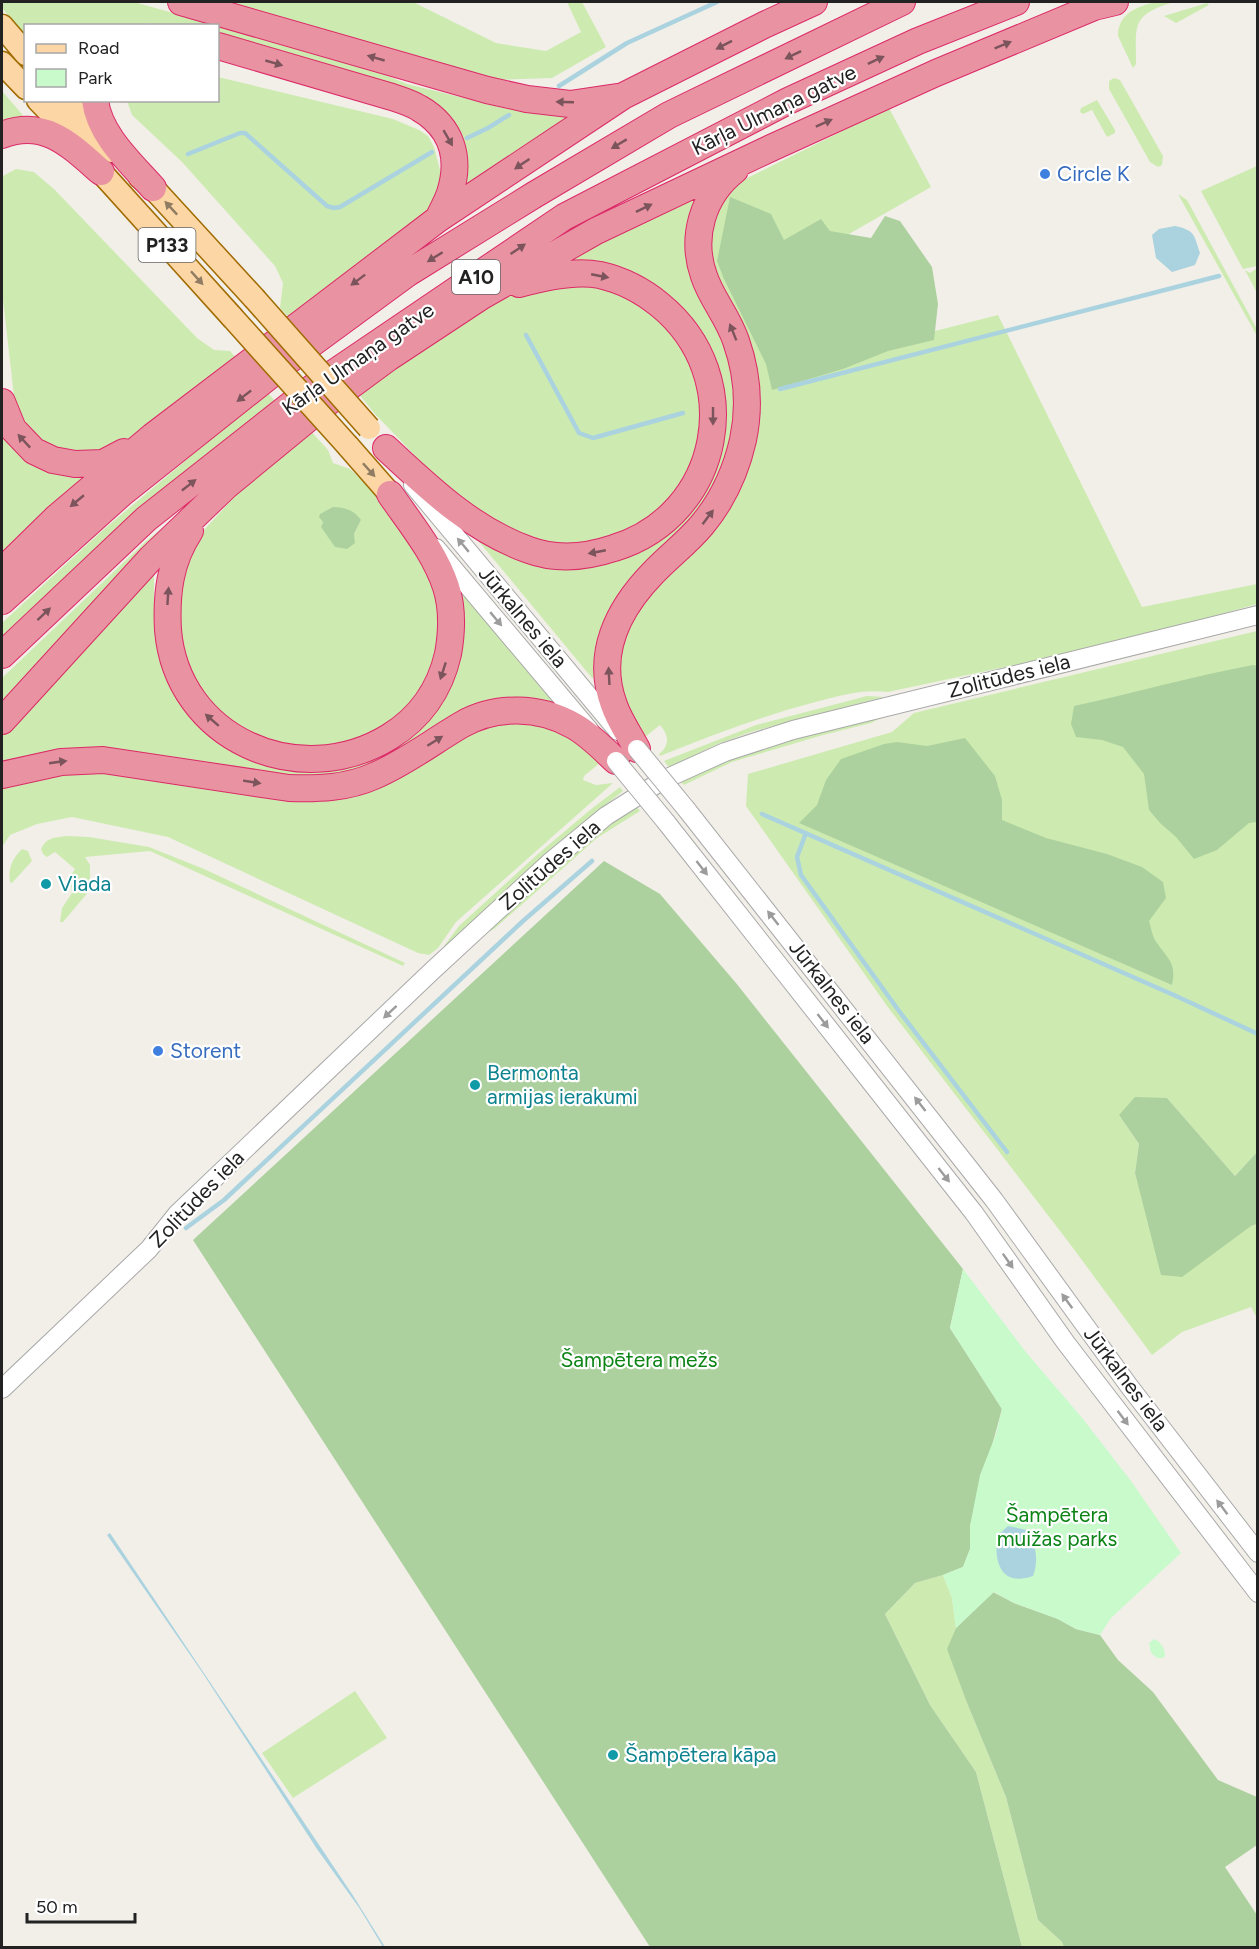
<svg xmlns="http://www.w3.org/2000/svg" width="1259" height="1949" font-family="Figtree,sans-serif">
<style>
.grass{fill:#cdebb0;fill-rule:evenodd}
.forest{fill:#add19e}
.park{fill:#c8facc}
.water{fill:#aad3df}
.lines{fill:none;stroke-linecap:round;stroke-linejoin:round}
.stream{stroke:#aad3df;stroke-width:4.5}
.minor-casing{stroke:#a9a9a9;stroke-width:20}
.major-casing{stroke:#a06b00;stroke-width:25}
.highway-casing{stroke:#dc2a67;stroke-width:28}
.minor{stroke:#fff;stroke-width:18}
.major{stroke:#fcd6a4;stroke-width:22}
.highway{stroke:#e892a2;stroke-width:26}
.minor-bridge-casing{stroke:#a9a9a9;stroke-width:20;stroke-linecap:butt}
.major-bridge-casing{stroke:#a06b00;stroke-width:25;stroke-linecap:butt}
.minor-bridge{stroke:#fff;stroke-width:18}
.major-bridge{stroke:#fcd6a4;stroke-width:22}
.oneway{fill:#7b545c}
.oneway2{fill:#8f7c63}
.oneway3{fill:#9c9c9c}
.shop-dot{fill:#3f7fe0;stroke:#fff;stroke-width:2}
.culture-dot{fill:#0f9aa8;stroke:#fff;stroke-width:2}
.labels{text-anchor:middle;stroke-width:4.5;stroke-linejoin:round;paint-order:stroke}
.shield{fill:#fff;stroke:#646464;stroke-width:1.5}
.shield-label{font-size:20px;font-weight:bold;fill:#222}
.street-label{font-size:21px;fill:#222;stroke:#fff}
.shop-label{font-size:21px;fill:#366cbe;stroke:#fff;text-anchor:start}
.culture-label{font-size:21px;fill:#0d838f;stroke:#fff;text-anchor:start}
.park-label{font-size:21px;fill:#0c8416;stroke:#fff}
</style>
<rect width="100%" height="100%" fill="#f2efe9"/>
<path class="grass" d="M2 2H134L216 25 171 26 144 23 137 26H26L25 35 2 8Z
M211 2H413L496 43 546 51 581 32 567 2H582L606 47 552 78 494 80Z
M1155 2H1174C1131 15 1136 24 1136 64L1133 68 1118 36C1118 13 1137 7 1155 2Z
M1207 3 1209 5 1176 23 1164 16Z
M218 26 378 72 407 84 436 91 504 108 573 118 462 195 450 128 218 40Z
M218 77 393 119 419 130 428 136 434 147 442 178 430 212 292 320 280 308 283 283 275 266 182 162 132 115 127 101 218 100Z
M1114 78 1120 80 1163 156 1162 165 1158 167 1150 162 1109 89V81Z
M2 91 27 120 2 125Z
M1097 100 1115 130V133L1107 137 1092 110 1083 114 1080 112 1081 108Z
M889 108 931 187 849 234 896 341 998 315 1142 607 1257 584V604L1146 635 1043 659 888 692C859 689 839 696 812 703 759 717 710 736 660 756L659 754C670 745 669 735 660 725L645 737 618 690 621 632 750 453 707 235 729 187Z
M1257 166V266L1243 269 1201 191Z
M16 169 34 172 55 190 197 338 214 350 230 351 240 362 153 427 101 456 53 452 23 422 15 405 2 291V181L3 176Z
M696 193 699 200 713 309 738 386 729 464 683 535 600 675 592 678 476 538 563 568 705 487 698 332 558 264Z
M1178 194 1187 200 1257 329V336Z
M1257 268V293L1245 270 1250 273Z
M560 283 601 286 643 306 669 327 691 362 703 400 699 447 679 489 658 511 622 535 563 548 513 533 454 496 375 414 358 393 430 339 511 293Z
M267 392 276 402 2 639V623L102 531Z
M308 428 328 450 333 463 350 469 378 496 428 569 440 602V638L431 677 414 701 387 726 348 745 289 748 254 737 210 706 186 669 175 603 189 551 204 530 246 484ZM361 520 354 534 321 527 323 522Z
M2 429C26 465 42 476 86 478L2 556Z
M196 501 2 712V678L145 542Z
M153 572 154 574V620L161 658 264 763 407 737 458 589 557 706 535 704 386 762 338 779 2 766V736L150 573Z
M1257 631V1152L1235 1176 1167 1098 1119 1115 1139 1144 1135 1173 1144 1204 1251 1226 1257 1224V1318L1251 1307 1182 1332 1152 1355 1070 1244 887 1006 746 806 748 774 892 732 914 713Z
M867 696 884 697 754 731 720 743 669 767 664 761 756 725Z
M887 715 871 723 823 735 732 762 684 785 680 781 756 749Z
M508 719 560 728 600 763 584 776 583 780 596 785 613 783 456 922 438 948 429 955 418 953 168 837 72 817 37 824 10 835 2 847V783L74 768 293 796 460 734Z
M620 787 623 791 553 847 445 947 444 946 459 926 539 853 590 810Z
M636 806 640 811 597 838 494 929 483 935 589 839Z
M66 836 89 837 149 847 204 869 405 963 403 966 150 851 85 857 90 865V890L63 922H60L62 908 72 893 70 877 75 869 55 852 47 857 43 854 41 849C47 837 54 838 66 836Z
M22 849 28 851 32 861 12 883 10 882C8 868 12 859 22 849Z
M943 1575 952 1598 956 1628 948 1649 967 1703 1006 1797 1038 1920 1062 1942 1064 1947H1022L976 1772 930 1705 885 1614 915 1583Z
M355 1691 387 1738 293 1798 262 1753Z"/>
<path class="forest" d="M730 197 771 214 784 240 821 219 830 231 871 238 885 216 900 221 932 267 938 304 934 340 888 351 843 369 772 390 766 364 724 279 717 261Z
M333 507C345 507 355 511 361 520L354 534 355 543 347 549 335 547 321 527 323 522 319 517 320 514Z
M1253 665 1258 666 1257 822 1249 823 1217 850 1194 859 1176 837 1160 823 1149 810 1144 774 1123 747 1102 740 1076 737 1071 724 1074 706C1134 693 1193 676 1253 665Z
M965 738 995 776 1002 800V820L1046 838 1107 854 1142 867 1163 882 1166 898 1149 921C1151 927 1152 935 1155 940 1167 959 1177 961 1172 985L799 823 817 805 826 780 841 759 884 744 897 742 927 746Z
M604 861 660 894 736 983 963 1269 950 1328 1002 1409 970 1526V1549L963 1567 943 1575 915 1583 885 1614 930 1705 976 1772 1022 1947H650L193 1240Z
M1135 1097 1167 1098 1235 1176 1257 1152V1224L1251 1226 1182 1277 1161 1275 1135 1173 1139 1144 1119 1115Z
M993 1592 1014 1603 1058 1619 1076 1629 1100 1635 1118 1660 1153 1692 1218 1780 1257 1797V1845L1225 1867 1257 1915V1947H1064L1062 1942 1038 1920 1006 1797 967 1703 947 1649 956 1628Z"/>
<path class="park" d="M963 1269 1025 1351 1083 1419 1131 1481 1181 1553 1111 1618 1100 1635 1076 1629 1058 1619 1014 1603 994 1592 956 1628 952 1598 943 1575 963 1567 970 1549V1526L980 1475 996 1434 1002 1409 950 1328Z
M1154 1639C1161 1642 1165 1648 1165 1656L1163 1658H1157L1151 1653 1149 1643Z"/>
<path class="water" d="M1175 226C1195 230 1194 235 1200 253L1195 265 1172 272 1156 258 1152 235 1159 229Z
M1008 1526 1027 1530C1036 1546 1039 1559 1033 1576 1001 1587 994 1563 997 1536Z
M110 1533 352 1894 385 1947H383L360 1909 317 1849 202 1672 107 1535Z"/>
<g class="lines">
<path class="stream" d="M559 86 627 43 717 2
M467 138 488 128 509 115
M188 154 240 133H245L327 206 334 208 340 207 432 152
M526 335 579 433 593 438 683 413
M780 389 1219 276
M762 814 1176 996 1258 1034
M806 833 797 857 801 875 899 1011 1007 1152
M186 1228 224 1200 523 921 592 861"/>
<g class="minor-casing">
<path id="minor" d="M413 485 618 731
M436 548 590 731
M687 810 994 1200 1129 1386 1258 1553
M666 822 974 1213 1066 1343 1258 1593
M2 1389 149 1249 177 1214 432 971 549 863 606 816 663 780 725 752 793 730 1258 615"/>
</g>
<g class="major-casing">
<path id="major" d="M2 26 26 54
M2 63 26 88
M38 100 74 137 101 172 232 317
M66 100 111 151
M140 177 153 188 254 298
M348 446 390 494"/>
</g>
<g class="highway-casing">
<path id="highway" d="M181 2 487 90 527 99 570 104 617 97
M218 46 392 97C401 100 411 103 419 108 452 127 461 158 450 193 447 202 442 211 438 219
M95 100C99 135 131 163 153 188
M2 135C45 118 71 146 101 172
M2 402 13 429 34 451 53 460 75 464 103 463 124 452
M386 448C428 487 472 530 529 550 556 560 587 557 614 548 722 515 748 377 660 305 643 291 622 280 600 275 574 270 544 277 519 284
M190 531C170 561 166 594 168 630 177 739 299 792 389 737 420 718 440 689 448 654 452 632 453 609 446 587 435 553 410 523 390 494
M2 571 56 518 153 436 438 219 623 96 764 25 814 2
M2 601 122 493 288 361 408 273 534 195 669 115 902 2
M2 655 146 519 316 385 564 217 788 101 918 41 1016 2
M2 721 151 558 226 486 327 403 388 358 482 296 596 231 771 148 936 73 1094 7 1115 2
M637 749C629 734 619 720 614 705 595 654 618 609 653 573 669 556 687 543 702 525 722 501 736 471 743 440 750 407 747 372 736 341 728 317 711 298 704 276 690 237 703 195 735 170
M2 775 61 762 103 760 289 788C319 789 347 788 374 776 405 763 432 742 461 725 495 705 540 706 574 726 590 735 603 749 616 761"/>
</g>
<use href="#minor" class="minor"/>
<use href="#major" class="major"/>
<use href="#highway" class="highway"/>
<g class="minor-bridge-casing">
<path id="minor-bridge" d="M637 749 687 810
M616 761 666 822"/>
</g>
<g class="major-bridge-casing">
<path id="major-bridge" d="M254 298 369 428
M232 317 348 446"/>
</g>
<use href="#minor-bridge" class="minor-bridge"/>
<use href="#major-bridge" class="major-bridge"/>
</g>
<defs><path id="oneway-solid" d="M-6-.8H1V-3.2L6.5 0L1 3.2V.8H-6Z" transform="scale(1.5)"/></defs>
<g class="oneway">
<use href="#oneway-solid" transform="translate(724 45) rotate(153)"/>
<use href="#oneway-solid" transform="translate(1003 45) rotate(-22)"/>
<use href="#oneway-solid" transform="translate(793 55) rotate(154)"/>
<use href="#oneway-solid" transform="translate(376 58) rotate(-164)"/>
<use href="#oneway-solid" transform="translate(876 60) rotate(-25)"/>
<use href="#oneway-solid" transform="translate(274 63) rotate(16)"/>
<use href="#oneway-solid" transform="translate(565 102) rotate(-178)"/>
<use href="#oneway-solid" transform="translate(824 123) rotate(-24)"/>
<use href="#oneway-solid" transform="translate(448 138) rotate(60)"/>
<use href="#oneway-solid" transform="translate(619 144) rotate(149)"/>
<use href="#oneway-solid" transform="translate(522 164) rotate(146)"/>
<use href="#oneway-solid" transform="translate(644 208) rotate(-26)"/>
<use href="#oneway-solid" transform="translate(518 249) rotate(-34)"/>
<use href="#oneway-solid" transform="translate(435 257) rotate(148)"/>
<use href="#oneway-solid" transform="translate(600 276) rotate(11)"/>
<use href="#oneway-solid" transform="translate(358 280) rotate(143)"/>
<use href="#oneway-solid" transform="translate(733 332) rotate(-112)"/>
<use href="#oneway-solid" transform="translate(244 396) rotate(142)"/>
<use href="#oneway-solid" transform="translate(713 416) rotate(90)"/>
<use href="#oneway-solid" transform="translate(24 441) rotate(-133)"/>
<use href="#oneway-solid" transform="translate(189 485) rotate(-38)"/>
<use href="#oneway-solid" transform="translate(77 501) rotate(140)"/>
<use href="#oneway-solid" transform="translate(708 517) rotate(-53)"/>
<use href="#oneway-solid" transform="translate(597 552) rotate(169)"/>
<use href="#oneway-solid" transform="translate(168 596) rotate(-86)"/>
<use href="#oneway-solid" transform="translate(44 614) rotate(-43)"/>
<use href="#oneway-solid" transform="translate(443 671) rotate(108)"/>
<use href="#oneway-solid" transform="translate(609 676) rotate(-93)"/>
<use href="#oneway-solid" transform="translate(212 720) rotate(-139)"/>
<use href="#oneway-solid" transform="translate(435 741) rotate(-32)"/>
<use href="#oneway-solid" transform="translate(58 762) rotate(-8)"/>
<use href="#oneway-solid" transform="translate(252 782) rotate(9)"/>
</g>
<g class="oneway2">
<use href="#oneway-solid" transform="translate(171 208) rotate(-133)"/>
<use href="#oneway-solid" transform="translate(197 278) rotate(48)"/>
<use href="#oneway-solid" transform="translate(369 470) rotate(48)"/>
</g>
<g class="oneway3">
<use href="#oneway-solid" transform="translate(463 545) rotate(-130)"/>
<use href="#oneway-solid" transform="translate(496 619) rotate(50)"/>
<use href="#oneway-solid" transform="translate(702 868) rotate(52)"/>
<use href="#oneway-solid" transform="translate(773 918) rotate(-128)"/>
<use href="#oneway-solid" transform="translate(390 1012) rotate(137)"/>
<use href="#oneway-solid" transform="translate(823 1021) rotate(52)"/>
<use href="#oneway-solid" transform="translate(920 1104) rotate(-128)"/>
<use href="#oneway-solid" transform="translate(944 1175) rotate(52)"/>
<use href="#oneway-solid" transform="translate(1008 1261) rotate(55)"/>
<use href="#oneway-solid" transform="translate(1067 1301) rotate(-126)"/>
<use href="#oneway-solid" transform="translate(1123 1418) rotate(53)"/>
<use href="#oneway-solid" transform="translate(1222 1507) rotate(-127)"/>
</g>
<g class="shop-dot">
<circle cx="1045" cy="174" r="6"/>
<circle cx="158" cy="1051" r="6"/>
</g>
<g class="culture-dot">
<circle cx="46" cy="884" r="6"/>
<circle cx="475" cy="1085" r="6"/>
<circle cx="613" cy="1755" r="6"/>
</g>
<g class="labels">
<g class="shield">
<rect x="138.5" y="228" width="57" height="34" rx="4.5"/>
<rect x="452" y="260" width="48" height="34" rx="4.5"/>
</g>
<g class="shield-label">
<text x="167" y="252">P133</text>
<text x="476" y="284">A10</text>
</g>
<g class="street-label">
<text transform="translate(774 110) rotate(-26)" y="7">Kārļa Ulmaņa gatve</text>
<text transform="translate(358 359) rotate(-35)" y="7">Kārļa Ulmaņa gatve</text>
<text transform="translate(523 617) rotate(50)" y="7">Jūrkalnes iela</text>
<text transform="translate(1009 676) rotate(-14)" y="7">Zolitūdes iela</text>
<text transform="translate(550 865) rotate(-41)" y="7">Zolitūdes iela</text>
<text transform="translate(832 992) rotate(52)" y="7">Jūrkalnes iela</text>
<text transform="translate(197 1199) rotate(-46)" y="7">Zolitūdes iela</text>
<text transform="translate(1126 1379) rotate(53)" y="7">Jūrkalnes iela</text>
</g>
<g class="shop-label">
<text x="1057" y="181">Circle K</text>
<text x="170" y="1058">Storent</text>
</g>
<g class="culture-label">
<text x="58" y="891">Viada</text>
<text x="487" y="1080">Bermonta<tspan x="487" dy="24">armijas ierakumi</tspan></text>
<text x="625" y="1762">Šampētera kāpa</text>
</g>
<g class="park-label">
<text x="639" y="1367">Šampētera mežs</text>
<text x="1057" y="1522">Šampētera<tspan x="1057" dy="24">muižas parks</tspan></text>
</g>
</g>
<rect width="1259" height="1949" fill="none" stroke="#222222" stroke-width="6"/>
<rect x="24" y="24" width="195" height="78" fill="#ffffff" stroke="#a7a7a7" stroke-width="1.5"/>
<rect x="36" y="44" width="30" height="9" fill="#fcd6a4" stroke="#a7a7a7" stroke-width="1.5"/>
<text x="78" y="54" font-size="18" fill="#222222">Road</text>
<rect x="36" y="69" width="30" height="18" fill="#c8facc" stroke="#a7a7a7" stroke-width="1.5"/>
<text x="78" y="84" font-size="18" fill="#222222">Park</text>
<path d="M27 1913v9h108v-9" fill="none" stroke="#222222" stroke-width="3"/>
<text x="36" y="1913" font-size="18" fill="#222222" stroke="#ffffff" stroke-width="4.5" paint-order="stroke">50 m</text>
</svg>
